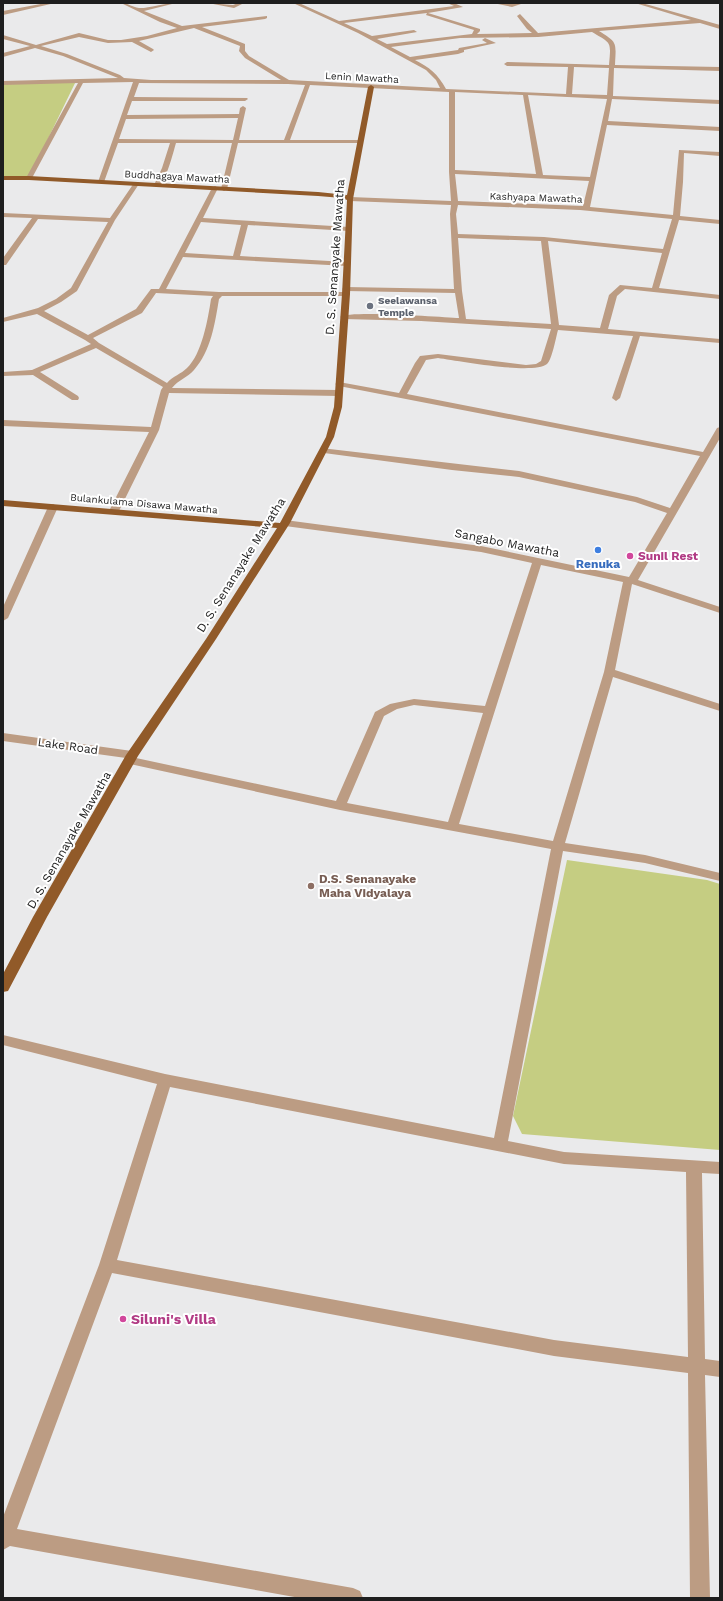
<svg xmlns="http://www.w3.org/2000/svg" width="723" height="1601" font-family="'Work Sans',sans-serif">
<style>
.green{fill:#c5cd82}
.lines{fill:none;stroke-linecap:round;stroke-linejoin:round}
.minor{fill:#bc9c83;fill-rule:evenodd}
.major{fill:#915a29;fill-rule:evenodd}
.worship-dot{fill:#6b7280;stroke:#fff;stroke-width:1.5}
.shop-dot{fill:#3f7fe0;stroke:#fff;stroke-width:1.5}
.hotel-dot{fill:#d1479c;stroke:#fff;stroke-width:1.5}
.education-dot{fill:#8d6e63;stroke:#fff;stroke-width:1.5}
.labels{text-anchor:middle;stroke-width:4;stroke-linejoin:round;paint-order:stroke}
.far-street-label{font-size:10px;fill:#1e1e1e;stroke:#fff}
.far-worship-label{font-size:10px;font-weight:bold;fill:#5b616d;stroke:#fff;text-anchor:start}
.street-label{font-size:12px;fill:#1e1e1e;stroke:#fff}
.hotel-label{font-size:12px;font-weight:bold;fill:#b23c85;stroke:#fff;text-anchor:start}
.shop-label{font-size:12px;font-weight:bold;fill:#366cbe;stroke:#fff}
.education-label{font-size:12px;font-weight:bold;fill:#785e54;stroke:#fff;text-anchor:start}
.near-hotel-label{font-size:14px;font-weight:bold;fill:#b23c85;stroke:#fff;text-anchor:start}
</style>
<rect width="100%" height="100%" fill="#eaeaeb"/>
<path class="green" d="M76 81 29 178H3V82Z
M567 860 707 880 720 884V1150L522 1134 513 1116Z"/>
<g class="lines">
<path class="minor" d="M46 3H55L3 15V11Z
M121 3C128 3 132 7 139 8 145 9 166 3 176 3L144 11 182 26 267 16V18L265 19 202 27 245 44V51L249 56 289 80 440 88 436 80 426 70 358 33 293 3H299L339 21 454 6 447 3H454L463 7 428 13 480 29V31L477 34 532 33 527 29 517 16 520 14 538 33 691 20 635 3H642L720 25V29L700 23 599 31C618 43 616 42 615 65L720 67V71L614 68 613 96 720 100V104L612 99 608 121 720 127V131L607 125 590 207 673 215 679 150 720 152V156L684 153 683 182 680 216 720 220V224L679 220 659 288 720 295V299L625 289 617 296 608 329 720 339V343L640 336 620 398 616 401 612 398 633 336 558 330C556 337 552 360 547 364 533 375 459 361 438 358L426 360 407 394 703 452 717 428 720 427V438L638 580 720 607V613L632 584 615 670 720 704V711L613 677 565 843 645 855 720 873V881L645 863 563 851 508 1141 564 1152 720 1162V1174L702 1173 705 1359 720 1361V1377L705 1375 710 1598H690L688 1373 554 1356 112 1273 17 1529 353 1588 360 1591 363 1598H300L10 1546 3 1550V1517L99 1265 157 1084 3 1045V1035L165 1074 494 1138 551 849 340 810 130 764 126 763 124 760 126 758 3 741V733L132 751 136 752 138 755 136 758 336 801 375 712 390 704 414 699 485 706 532 563 481 552 285 526 282 525 280 523 282 521 285 520 481 546 629 577 667 513 635 502 519 477 452 470 324 453 320 450 321 448 519 471 637 497 670 508 700 456 339 386 335 384 339 382 399 393 415 363 420 356 438 354 526 365 536 364 541 361 551 329 421 321 344 319 340 317C348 310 442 317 459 318L455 293 346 291 342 289 346 287 454 289 450 214 451 205 350 201 347 199 350 197 451 201 449 172V92L310 85 290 140H360L362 141V143H238L227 189 224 191 221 189 232 143H176C173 153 166 183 157 187L154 185 162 168 170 143H118L104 182 99 183 98 182 133 82 83 83 32 178 27 179 26 178 78 83 3 85V81L118 78 63 56 35 48 3 57V53L30 46 3 39V35L36 45 79 33 108 40H121L147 36 177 28 160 22ZM427 13 426 15 474 30 472 34 387 44 377 39 417 32 414 30 372 36 344 23ZM194 28 240 46 239 51 245 58 281 80H151L124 78 120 75 67 54 41 46 79 37 108 43 132 42 151 52 154 50 153 49 139 41ZM592 32C612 44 611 41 609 65L507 62 504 64 507 66 568 67 566 94 446 89C438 74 429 67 415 60L458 54 464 52V50L496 43 485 38 482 40 487 43 459 48 458 50 410 57 391 47 460 38 538 37ZM574 67 609 68 607 95 572 94ZM139 83 288 84 305 85 284 140H239L246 108 243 106 240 108 239 114 127 115 132 101H245L248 99 247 98 134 97ZM455 92 523 95 536 174 455 170ZM528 95 607 99 590 177 543 175ZM238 118 233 140 119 139 126 119ZM455 174 589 181 583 206 458 201ZM458 205 580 210 672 219 663 249 544 237 458 234 456 214ZM458 238 541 241 551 324 466 319 462 291ZM548 241 662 253 652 288 620 285 609 295 600 328 559 325ZM541 565 623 582 604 672 553 841 459 824ZM414 705 483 713 448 822 347 803 384 716 397 709ZM170 1087 564 1164 686 1172 688 1357 554 1340 117 1260Z
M208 3 233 5 238 3H244L234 8Z
M493 3 512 4 524 3 512 7Z
M134 183 139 184 115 220 77 291 61 302 44 311 88 335 136 309 151 289H159L212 188 215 186 218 188 203 218 349 227 352 229 349 231 248 225 240 256 347 262 351 264 347 266 183 257 166 289 219 292H346L350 294 346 296H222L219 299C215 323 211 351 194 370 188 377 178 380 172 388L339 390 343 393 339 396 169 393 159 430 119 511 114 514 109 511 149 432 3 426V420L151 427 161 390 163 387 96 348 40 372 78 396 79 398 78 400H72L33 375 3 376V372L32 370 91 344 85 340 37 314 3 322V318L38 308 56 299 71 288 108 222 38 219 6 265H3V258L32 218 3 217V213L110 218ZM201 222 241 225 233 256 185 253ZM156 293 213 296 211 299C208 319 202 354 187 368 181 374 173 376 167 383L99 343 93 338 142 313Z
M53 504 58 507 8 618 3 621V607L48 507Z"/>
<path class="major" d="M371 85 374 87 353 199 350 294 342 407 334 437 290 523 216 639 138 756 47 917 8 991 3 992V974L33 917 126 755 206 639 277 528 3 506V500L280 523 326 437 334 407 342 294 347 200 342 198 318 196 29 180H3V176H29L318 192 347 195 368 87Z"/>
</g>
<circle class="worship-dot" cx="370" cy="306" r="4"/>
<circle class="shop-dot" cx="598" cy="550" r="4"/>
<g class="hotel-dot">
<circle cx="630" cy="556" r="4"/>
<circle cx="123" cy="1319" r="4"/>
</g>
<circle class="education-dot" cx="311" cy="886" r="4"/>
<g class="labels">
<g class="far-street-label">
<text transform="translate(362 77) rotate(3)" y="4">Lenin Mawatha</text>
<text transform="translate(177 176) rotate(3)" y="4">Buddhagaya Mawatha</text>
<text transform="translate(536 197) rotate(2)" y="4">Kashyapa Mawatha</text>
<text transform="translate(144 503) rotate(5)" y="4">Bulankulama Disawa Mawatha</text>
</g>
<g class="far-worship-label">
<text x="378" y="304">Seelawansa<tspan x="378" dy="12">Temple</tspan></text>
</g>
<g class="street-label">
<text transform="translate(335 257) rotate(-86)" y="4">D. S. Senanayake Mawatha</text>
<text transform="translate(507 543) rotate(11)" y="4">Sangabo Mawatha</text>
<text transform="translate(241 565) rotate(-58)" y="4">D. S. Senanayake Mawatha</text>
<text transform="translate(68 746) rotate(8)" y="4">Lake Road</text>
<text transform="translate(69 840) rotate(-60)" y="4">D. S. Senanayake Mawatha</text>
</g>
<g class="hotel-label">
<text x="638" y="560">Sunil Rest</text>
</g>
<g class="shop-label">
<text x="598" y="568">Renuka</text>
</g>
<g class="education-label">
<text x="319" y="883">D.S. Senanayake<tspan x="319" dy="14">Maha Vidyalaya</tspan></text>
</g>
<g class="near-hotel-label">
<text x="131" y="1324">Siluni's Villa</text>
</g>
</g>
<rect width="723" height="1601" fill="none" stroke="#1e1e1e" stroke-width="8"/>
</svg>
